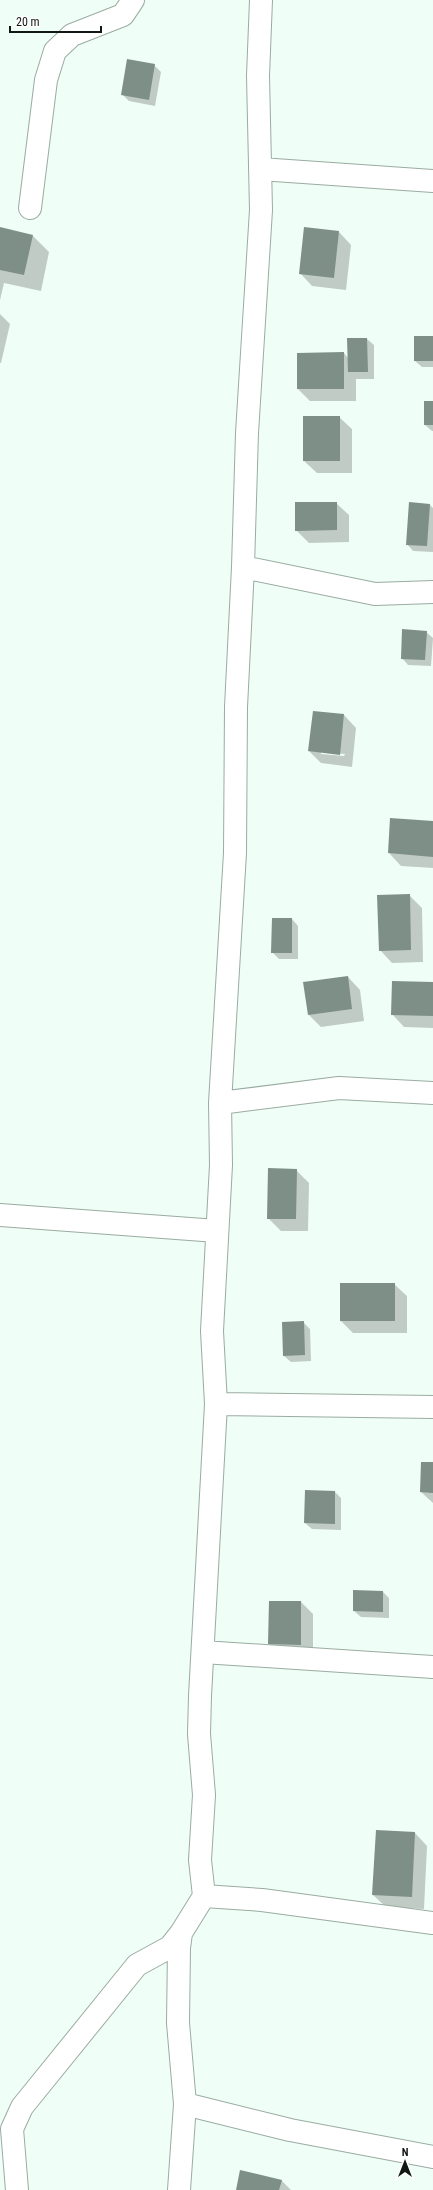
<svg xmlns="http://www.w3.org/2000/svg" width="433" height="2190" font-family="'Roboto Condensed',sans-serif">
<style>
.shadow{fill:#0003;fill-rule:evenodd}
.building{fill:#7d8f86}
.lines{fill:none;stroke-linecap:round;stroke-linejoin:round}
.minor-casing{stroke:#9aaca2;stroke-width:24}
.minor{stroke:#fff;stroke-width:22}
</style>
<rect width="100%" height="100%" fill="#effef6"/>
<path class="shadow" d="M154 65 161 72 155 106 129 101 122 94Z
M0 228 33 236 49 252 41 291 4 283 0 300Z
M339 232 351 245 346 290 312 286 300 273Z
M0 314 10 324 1 363H0Z
M433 337V367H422L415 361Z
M367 339 374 345V379H356V401H310L298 389V354L344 353 348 358Z
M433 402V431H432L425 425Z
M339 417 352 429V473H317L304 461Z
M336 503 349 515V542L309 543 296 530Z
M430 505 433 508V552L413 551 407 544Z
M426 632 433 638 431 666 408 665 402 658Z
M344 715 356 728 352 767 321 763 309 751ZM321 752 345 754 344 756 321 754Z
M391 819 433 822V868L401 866 389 853Z
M409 895 422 908 423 962 392 963 380 950Z
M292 919 298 926V959H279L272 952Z
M348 977 360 990 364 1021 321 1027 309 1015Z
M433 983V1028L404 1027 392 1014Z
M296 1170 309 1183 308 1231H281L268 1218Z
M394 1284 407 1296V1333H353L341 1321Z
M303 1322 310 1329 311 1361 291 1362 284 1356Z
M433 1463V1503L421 1492Z
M335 1492 341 1498V1530L312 1529 305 1523Z
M383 1592 389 1598V1618L361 1617 354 1611Z
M270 1602H301L313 1614V1657L282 1656 269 1644Z
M377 1831 415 1833 427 1846 424 1909 386 1907 373 1895Z
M281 2180 291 2190H237Z"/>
<path class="building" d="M127 59 155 64 149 100 121 95Z
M0 227 33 235 24 275 0 270Z
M304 227 339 231 334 278 299 274Z
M414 336H433V361H414Z
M347 338H367L368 372H348Z
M344 352V389H297V353Z
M424 401H433V425H424Z
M303 416H340V461H303Z
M295 502H337V530L295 531Z
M409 502 430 504 427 546 406 545Z
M402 629 427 631 425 660 401 659Z
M313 711 344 714 340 755 308 751Z
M390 818 433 821V857L388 853Z
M410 894 411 950 379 951 377 895Z
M272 918H292V953H271Z
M348 976 352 1009 308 1015 303 982Z
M392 981 433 982V1016L391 1015Z
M268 1168 297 1169 296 1219H267Z
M340 1283H395V1321H340Z
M304 1321 305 1355 283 1356 282 1322Z
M421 1462H433V1493L420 1492Z
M305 1490 335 1491V1524L304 1523Z
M353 1590 383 1591V1612L353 1611Z
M269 1601H301V1645L268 1644Z
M376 1830 415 1832 412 1897 372 1895Z
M240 2170 282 2180 279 2190H236Z"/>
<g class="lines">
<g class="minor-casing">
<path id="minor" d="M260 169 433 181
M30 208 46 80 55 51 72 35 123 15 133 0
M243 567 375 594 433 592
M220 1103 339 1088 433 1093
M0 1215 217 1231
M216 1404 433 1407
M203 1652 433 1667
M204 1896 262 1900 433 1923
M185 2104 290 2130 433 2157
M17 2190 12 2129 22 2107 137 1965 170 1947 181 1933
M179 2190 185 2104 178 2023 179 1948 181 1933 204 1896 200 1860 204 1795 199 1734 200 1696 216 1404 212 1331 221 1165 220 1103 235 853 236 707 243 567 247 433 261 210 258 76 261 0"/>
</g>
<use href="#minor" class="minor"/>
</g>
<g transform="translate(405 2162)" stroke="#ffffff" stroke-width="3" paint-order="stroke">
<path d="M0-3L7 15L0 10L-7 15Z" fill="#111814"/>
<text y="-6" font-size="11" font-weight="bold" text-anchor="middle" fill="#111814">N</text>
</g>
<path d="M10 26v6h91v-6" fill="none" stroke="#111814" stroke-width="2"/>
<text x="16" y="26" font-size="12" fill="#111814" stroke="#ffffff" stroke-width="3" paint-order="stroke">20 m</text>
</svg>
